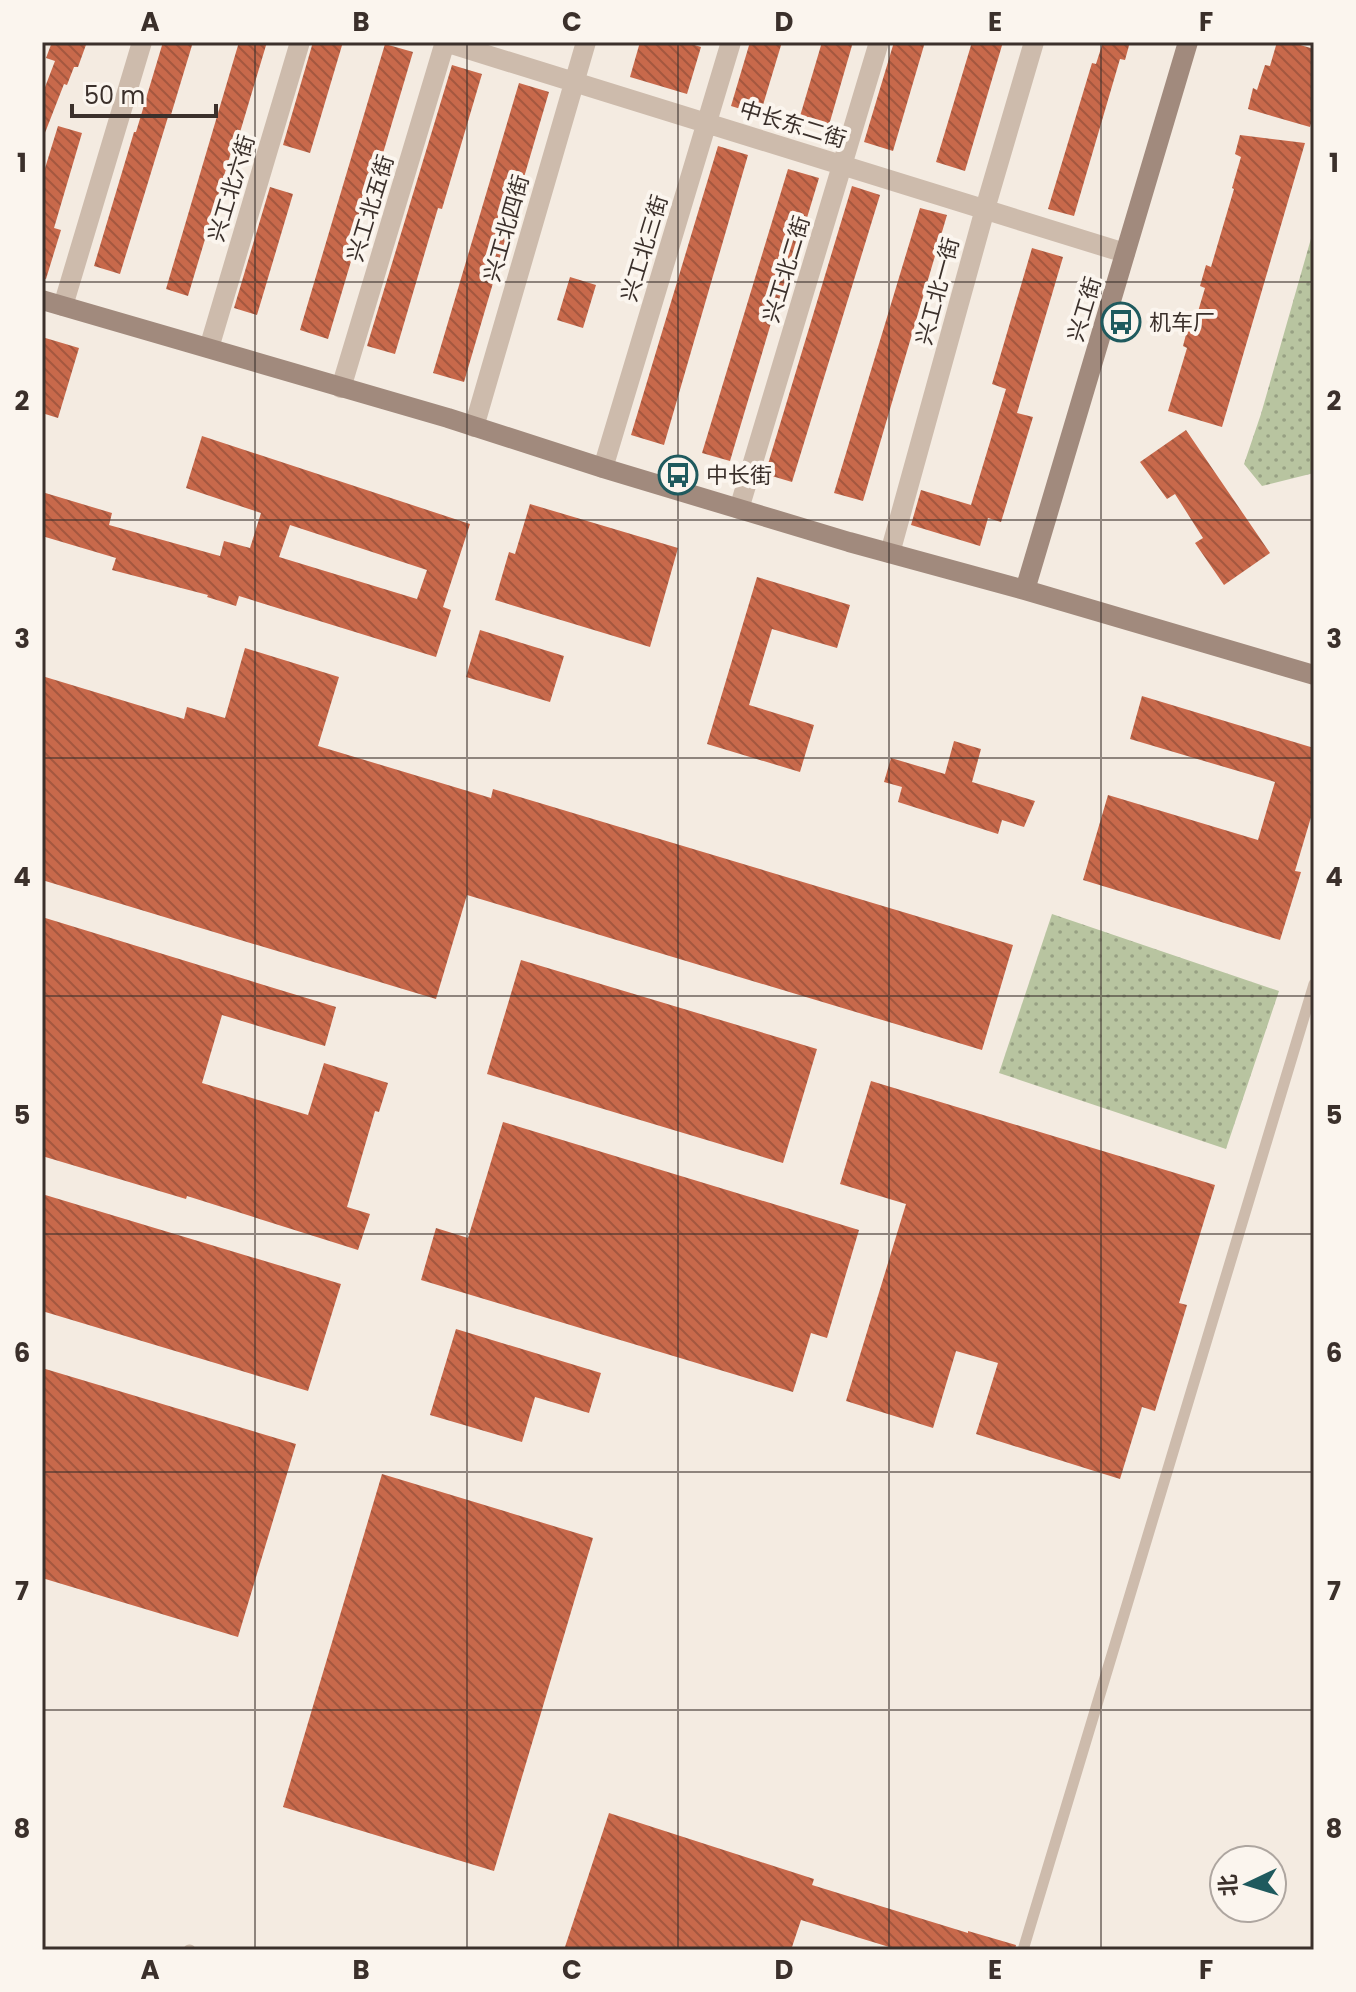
<svg xmlns="http://www.w3.org/2000/svg" width="1356" height="1992" font-family="Poppins,'Noto Sans SC',sans-serif">
<style>
.grass{fill:url(#grass-dots)}
.building{fill:url(#building-back-hatch);fill-rule:evenodd}
.lines{fill:none;stroke-linecap:round;stroke-linejoin:round}
.lane{stroke:#cdbbac;stroke-width:11}
.street{stroke:#cdbbac;stroke-width:20}
.secondary{stroke:#a18a7d;stroke-width:20}
.grid{fill:none;stroke:#3b302b;stroke-width:2;stroke-opacity:0.55}
.labels{text-anchor:middle;stroke-width:8;stroke-linejoin:round;paint-order:stroke}
.street-label{font-size:22px;fill:#3b302b;stroke:#fbf5ee}
.poi-label{font-size:22px;fill:#3b302b;stroke:#fbf5ee;text-anchor:start}
.neatline{fill:none;stroke:#3b302b;stroke-width:3}
.grid-label{font-size:26px;text-anchor:middle;font-weight:bold;fill:#3b302b}
</style>
<defs>
<pattern id="grass-dots" width="8" height="8" patternUnits="userSpaceOnUse" patternTransform="scale(2)"><rect width="8" height="8" fill="#b8c4a0"/><path d="M2 2h.1M6 6h.1" fill="none" stroke="#97a083" stroke-width="1.8" stroke-linecap="round"/></pattern>
<pattern id="building-back-hatch" width="6" height="6" patternUnits="userSpaceOnUse" patternTransform="scale(2)"><rect width="6" height="6" fill="#c8694b"/><path d="M-1 5l2 2M0 0l6 6M5-1l2 2" fill="none" stroke="#a4573f"/></pattern>
</defs>
<rect width="100%" height="100%" fill="#f4ebe1"/>
<path class="grass" d="M1314 228V473L1262 486 1244 464 1261 414Z
M1052 914 1279 991 1226 1149 999 1073Z"/>
<path class="building" d="M52 42H87L78 67H74L67 85 64 84 43 138 42 137V95L55 61 46 58Z
M163 42H193L170 118 168 117 120 274 94 266 134 132H136Z
M239 42H267L238 139H235L188 296 166 289Z
M313 42H343L310 153 283 145Z
M640 42H685L701 47 687 94 630 77Z
M750 42H782L760 115 731 106Z
M822 42H853L827 132 798 123Z
M894 42H925L893 151 864 142Z
M972 42H1003L965 171 936 162Z
M1103 42H1130L1125 60 1120 59 1074 216 1048 209 1092 63 1096 64Z
M1277 42H1290L1314 49V114L1310 127 1248 109 1253 88 1257 90 1265 65 1270 66Z
M385 44 413 52 328 339 300 330Z
M452 65 482 74 442 209 438 208 395 354 367 346Z
M519 83 549 92 464 382 433 373Z
M58 126 82 133 54 228 61 230 46 279 42 278V178Z
M1240 135 1305 143 1222 427 1168 411 1187 348 1183 346 1189 323 1194 325 1205 288 1200 286 1206 265 1211 267 1234 189 1232 188 1241 157 1235 154Z
M718 146 748 155 664 445 631 435Z
M788 169 819 178 778 314 774 313 730 461 702 453Z
M852 186 880 195 792 482 765 474Z
M270 187 293 194 257 315 234 308Z
M920 208 947 215 863 501 834 493Z
M1032 248 1063 257 1017 413 1033 417 1001 522 988 518 980 546 911 525 921 490 971 505 1006 389 992 384Z
M570 277 596 285 583 328 557 320Z
M42 337 79 348 58 418 42 413Z
M1186 430 1270 553 1224 585 1195 543 1203 538 1175 494 1167 499 1140 462Z
M202 436 470 524 443 607 451 610 436 657 239 596 236 606 207 597 208 595 112 570 116 558 42 536V492L112 513 109 525 220 556 224 541 250 548 261 513 186 488ZM290 525 427 570 417 599 279 557Z
M530 504 678 548 650 647 495 600 509 552 515 554Z
M757 577 850 605 837 648 772 629 749 705 814 725 800 772 707 744Z
M480 630 564 656 550 702 466 677Z
M245 648 339 677 318 746 491 798 493 789 1013 945 982 1050 467 895 436 999 42 880V676L184 719 187 707 225 718Z
M1142 696 1314 748V807L1295 871 1301 872 1280 940 1083 880 1108 795 1258 840 1275 782 1130 739Z
M954 741 981 749 972 782 1035 801 1024 827 1002 820 998 834 898 802 902 787 884 782 891 758 945 774Z
M42 917 336 1007 325 1046 222 1015 202 1083 308 1115 324 1063 388 1083 379 1112 375 1111 347 1207 370 1214 358 1250 187 1196 186 1199 42 1156Z
M521 960 817 1049 783 1163 487 1074Z
M871 1081 1215 1185 1179 1303 1187 1305 1155 1411 1142 1407 1120 1479 976 1434 998 1363 956 1351 933 1428 846 1401 906 1204 840 1184Z
M503 1122 859 1230 827 1338 811 1333 793 1392 421 1280 436 1228 468 1238Z
M42 1194 341 1284 308 1391 42 1311Z
M456 1329 601 1373 589 1413 535 1397 522 1442 430 1415Z
M42 1368 296 1444 238 1637 42 1578Z
M382 1474 593 1538 494 1871 283 1807Z
M609 1813 814 1879 812 1885 968 1933V1931L1016 1945 1015 1950H899L801 1920 791 1950H564Z"/>
<g class="lines">
<path class="lane" d="M189 1950H190
M1023 1950 1314 984"/>
<path class="street" d="M445 42 1125 253
M63 306 142 42
M209 348 300 42
M341 388 445 42
M474 427 586 42
M603 468 731 42
M739 509 879 42
M890 553 985 209 1034 42"/>
<path class="secondary" d="M42 300 448 418 603 468 849 542 1025 590 1314 675
M1025 590 1188 42"/>
</g>
<path class="grid" d="M255 42V1950M467 42V1950M678 42V1950M889 42V1950M1101 42V1950M42 282H1314M42 520H1314M42 758H1314M42 996H1314M42 1234H1314M42 1472H1314M42 1710H1314"/>
<defs>
<g id="bus-ring" transform="scale(2)"><circle r="9.5" fill="#fbf5ee" stroke="#1f5a5e" stroke-width="1.5"/><path d="M-5-6H5V4H4V6H2V4H-2V6H-4V4H-5ZM-3.5-4V0h7V-4ZM-3.5 1.2v1.5H-2V1.2ZM2 1.2v1.5H3.5V1.2Z" fill="#1f5a5e"/></g>
</defs>
<g fill-rule="evenodd">
<use href="#bus-ring" x="1121" y="322"/>
<use href="#bus-ring" x="678" y="475"/>
</g>
<g class="labels">
<g class="street-label">
<text transform="translate(793 124) rotate(17)" y="8">中长东二街</text>
<text transform="translate(231 188) rotate(-73)" y="8">兴工北六街</text>
<text transform="translate(370 208) rotate(-73)" y="8">兴工北五街</text>
<text transform="translate(506 228) rotate(-74)" y="8">兴工北四街</text>
<text transform="translate(644 248) rotate(-73)" y="8">兴工北三街</text>
<text transform="translate(786 269) rotate(-73)" y="8">兴工北二街</text>
<text transform="translate(937 291) rotate(-75)" y="8">兴工北一街</text>
<text transform="translate(1084 309) rotate(-73)" y="8">兴工街</text>
</g>
<g class="poi-label">
<text x="1149" y="330">机车厂</text>
<text x="706" y="483">中长街</text>
</g>
</g>
<rect width="1356" height="1992" fill="none" stroke="#fbf5ee" stroke-width="88"/>
<g transform="translate(1248 1884) rotate(266)"><circle r="38" fill="#fbf5ee" stroke="#aea6a0" stroke-width="2"/>
<path d="M0-6L14 30L0 20L-14 30Z" fill="#1f5a5e"/>
<text y="-12" font-size="22" font-weight="bold" text-anchor="middle" fill="#3b302b">北</text>
</g>
<path d="M72 104v12h144v-12" fill="none" stroke="#3b302b" stroke-width="4"/>
<text x="84" y="104" font-size="24" fill="#3b302b" stroke="#fbf5ee" stroke-width="6" paint-order="stroke">50 m</text>
<rect x="44" y="44" width="1268" height="1904" class="neatline"/>
<g class="grid-label">
<text x="150" y="31">A</text>
<text x="361" y="31">B</text>
<text x="572" y="31">C</text>
<text x="784" y="31">D</text>
<text x="995" y="31">E</text>
<text x="1206" y="31">F</text>
<text x="22" y="172">1</text>
<text x="1334" y="172">1</text>
<text x="22" y="410">2</text>
<text x="1334" y="410">2</text>
<text x="22" y="648">3</text>
<text x="1334" y="648">3</text>
<text x="22" y="886">4</text>
<text x="1334" y="886">4</text>
<text x="22" y="1124">5</text>
<text x="1334" y="1124">5</text>
<text x="22" y="1362">6</text>
<text x="1334" y="1362">6</text>
<text x="22" y="1600">7</text>
<text x="1334" y="1600">7</text>
<text x="22" y="1838">8</text>
<text x="1334" y="1838">8</text>
<text x="150" y="1979">A</text>
<text x="361" y="1979">B</text>
<text x="572" y="1979">C</text>
<text x="784" y="1979">D</text>
<text x="995" y="1979">E</text>
<text x="1206" y="1979">F</text>
</g>
</svg>
